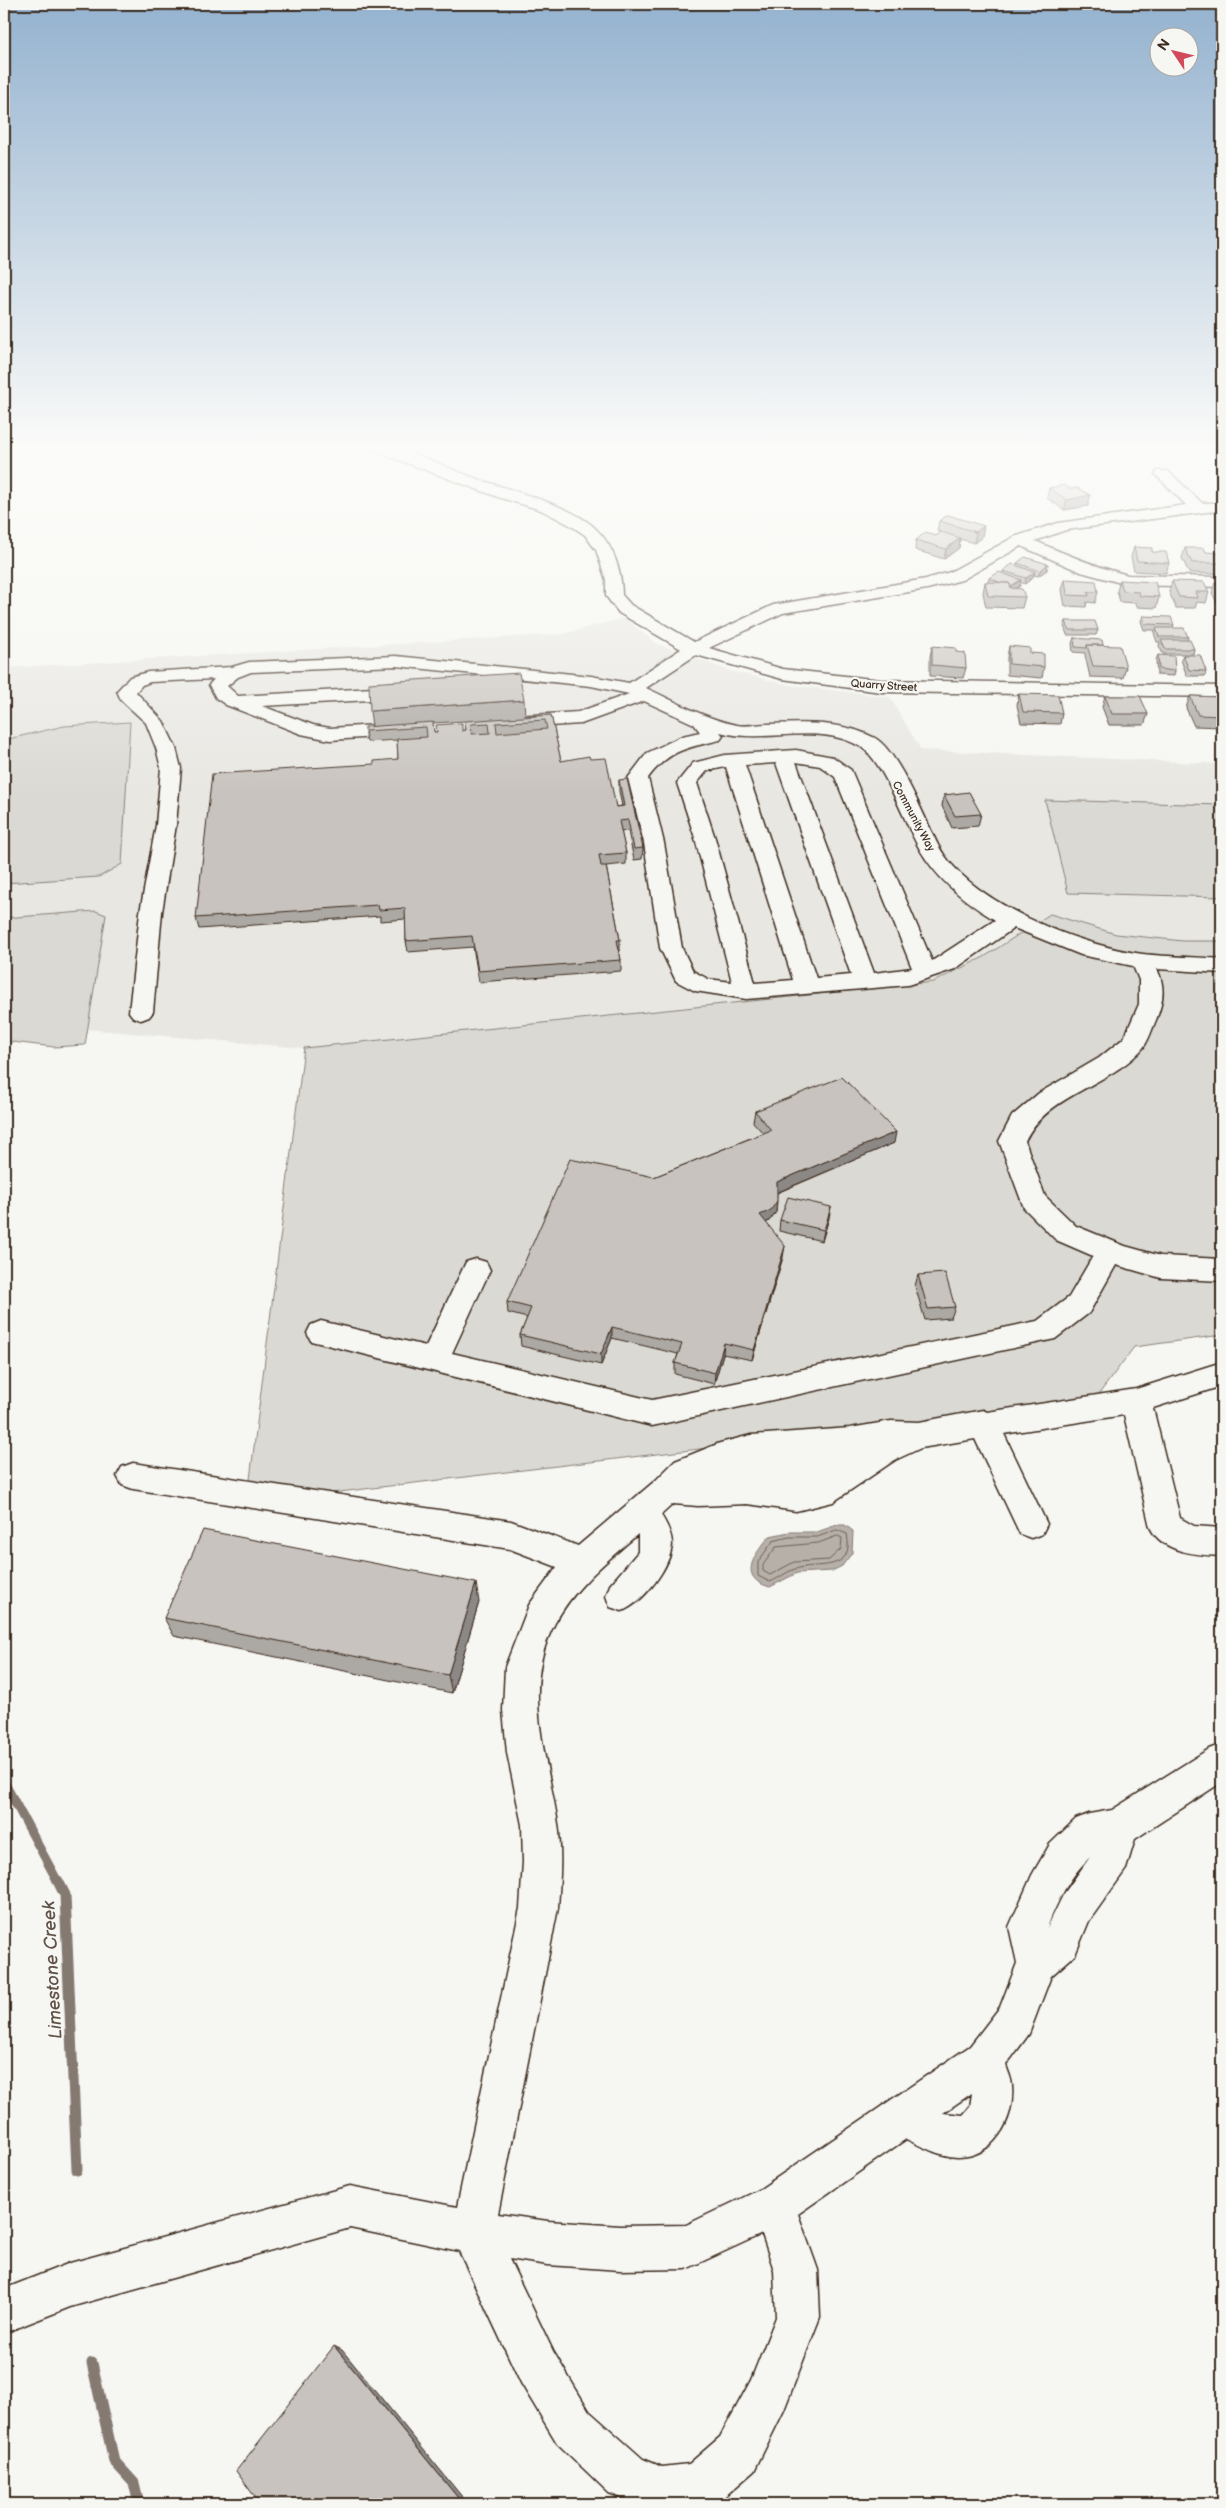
<svg xmlns="http://www.w3.org/2000/svg" width="1226" height="2508" font-family="'Balsamiq Sans',sans-serif">
<style>
.built{fill:#e8e7e2}
.green{fill:#dad9d3;stroke:#8a8278}
.water{fill:#b6b0a9;stroke:#857a71}
.lines{fill:none;stroke-linecap:round;stroke-linejoin:round}
.shore{stroke:#6c6056;stroke-width:1}
.stream-far1{stroke:#857a71;stroke-width:9}
.stream{stroke:#857a71;stroke-width:11}
.minor-casing{stroke:#3b2a1e;stroke-width:3}
.minor{fill:#f6f6f2;fill-rule:evenodd}
.wall{fill:#aca8a3;stroke:#3b2a1e;fill-rule:evenodd}
.shaded-wall{fill:#8c8885;stroke:#3b2a1e}
.building{fill:#c8c3be;stroke:#3b2a1e;fill-rule:evenodd}
.labels{text-anchor:middle;stroke-width:4.5;stroke-linejoin:round;paint-order:stroke}
.far-street-label{font-size:11px;fill:#3b2a1e;stroke:#f6f6f2}
.near-water-label{font-size:18px;font-style:italic;fill:#605248;stroke:#f6f6f2}
</style>
<rect width="100%" height="100%" fill="#f6f6f2"/>
<filter id="ink" filterUnits="userSpaceOnUse"><feTurbulence type="fractalNoise" baseFrequency=".02" numOctaves="2"/><feDisplacementMap in="SourceGraphic" scale="10" xChannelSelector="R" yChannelSelector="G"/><feConvolveMatrix kernelMatrix="1 2 1 2 8 2 1 2 1" color-interpolation-filters="sRGB"/></filter>
<g filter="url(#ink)">
<path class="built" d="M624 618 656 643 727 670 790 685 890 697 921 750 1222 764V941H1183L1116 934 1050 914 984 957 933 982 304 1048 4 1022V668L563 634Z"/>
<path class="green" d="M130 722 122 864 99 877 4 883V740L64 726Z
M1045 800 1222 805V897L1068 893Z
M96 911 106 915 85 1045 54 1047 4 1041V918Z
M1050 914 1116 934 1183 941H1222V1335L1134 1347 1093 1402 247 1503 304 1048 933 982 984 957Z"/>
<path class="water" d="M837 1525H845L853 1531 852 1553 842 1566 832 1571 797 1573 770 1587C737 1578 754 1554 770 1536L789 1532H817Z"/>
<g class="lines">
<path class="shore" d="M837 1530 847 1534C855 1572 820 1563 799 1568 788 1570 780 1578 770 1582L758 1576V1562L773 1541 789 1537H817Z
M838 1536 842 1538 841 1549 829 1560 794 1562 770 1575 763 1571V1565L776 1547 818 1543Z"/>
<path class="stream-far1" d="M4 1782 58 1882"/>
<path class="stream" d="M58 1881 65 1895 77 2170
M92 2363 114 2461 134 2483 139 2504"/>
<g class="minor-casing">
<path id="minor" d="M367 446C374 446 383 445 390 447 417 453 445 467 472 477 505 489 574 505 597 530 614 547 622 572 622 595L631 605 694 642 773 605 926 579 950 572 1014 537 1058 523 1186 505 1155 474 1158 471H1168L1202 503H1220L1222 507 1215 511 1066 530 1035 541C1065 554 1096 567 1128 575L1222 577V587L1128 585 1081 572 1021 546 962 580 927 589 783 613 709 648 783 669 881 680 1222 686V697L881 692 782 679 696 655 646 688C675 701 705 719 737 725 746 727 758 724 767 724 803 723 841 720 875 738 898 751 925 819 938 845 969 903 1080 946 1143 954 1169 957 1196 957 1222 959V973L1157 969C1166 987 1163 1003 1156 1020 1152 1029 1149 1040 1143 1048 1110 1086 1047 1094 1025 1141L1045 1196 1076 1226 1125 1246 1161 1256 1222 1259V1281L1161 1278 1116 1265 1089 1313 1055 1339 652 1426 311 1341 307 1333 311 1325 321 1321 426 1346 466 1262 476 1259 486 1262 490 1270 452 1353 652 1400 1037 1321 1069 1297 1093 1256 1056 1240 1024 1208 999 1141 1012 1116 1039 1093 1099 1058 1124 1038 1139 1004V980L1133 966 1081 955 1014 928 955 969 908 985 746 999 695 991 676 981 660 948 644 843 628 778 647 753 682 736 700 732 694 724 644 701 581 724 330 740 301 734 226 705 216 698 209 685 214 679 150 682 142 685 136 692 163 721 176 748 181 768 176 825 162 912 153 1012 149 1017 141 1020 133 1017 129 1012 140 912 156 825 161 768 156 748 146 723 121 700 117 691 130 677 148 672 232 667 249 662 396 656 591 676 629 683 681 649 619 613 606 596V580L596 550 585 535 570 525 541 510 498 497 369 449ZM396 666 591 686 629 694 578 712 330 728 313 725 262 706 406 698 413 696 415 692 413 688 406 686 238 696 227 686 238 677 251 672ZM720 732C765 745 818 721 861 747 883 760 905 824 919 848 937 880 965 902 995 920L932 961 851 770 833 757 796 750 725 755 693 763 677 783 695 838 732 982 708 979 693 971 682 948 664 843 648 778C670 749 687 748 720 740L723 736ZM796 762 820 766 835 777 912 968 874 973ZM776 763 851 975 816 978 745 765ZM725 767H726L793 980 755 983 715 838 697 783 707 771Z
M1222 1362V1386L1153 1408 1180 1518 1194 1526 1222 1528V1556C1197 1555 1162 1553 1150 1527L1124 1415 1004 1434 1047 1524 1042 1534 1031 1538 1020 1534 975 1439 921 1448 895 1460 833 1502 796 1511 747 1504 698 1506 673 1504 661 1515C666 1523 672 1534 672 1544 671 1567 643 1603 622 1611L610 1607 606 1596 610 1585 638 1552V1534C607 1561 575 1586 555 1623 520 1688 548 1757 558 1824 562 1852 560 1880 558 1908L498 2214 548 2221 620 2226 686 2225 759 2190 970 2046 1000 2007 1017 1963 1009 1927 1032 1875 1050 1844 1076 1819 1089 1814 1112 1810 1209 1749 1222 1744V1782L1135 1839 1126 1869 1089 1921 1075 1955 1051 1976 1029 2034 1006 2065C1008 2072 1012 2079 1012 2087 1015 2120 993 2158 957 2157 939 2156 921 2146 906 2139L798 2214 818 2270 820 2317 784 2410 754 2471 716 2504H637L609 2493 557 2443 521 2383 459 2251 350 2228 70 2307 4 2333V2289L70 2263 350 2186 457 2207 520 1908 523 1862 522 1825 507 1753 503 1710 505 1667 529 1605 557 1567 510 1549 133 1489 122 1485 117 1476 122 1467 133 1463 511 1521 578 1546 656 1480 675 1461 720 1443 751 1435 850 1428 891 1421 919 1422 983 1410 987 1412 1136 1389ZM1090 1857 1063 1895 1047 1928C1057 1901 1070 1876 1090 1857ZM972 2093 970 2107 963 2115 943 2113ZM762 2234 774 2270 776 2317 751 2380 720 2437 689 2464 662 2467 643 2459 589 2411 553 2351 509 2259 548 2265 620 2270 686 2269Z"/>
</g>
<use href="#minor" class="minor"/>
</g>
<path class="wall" d="M1049 488 1070 489 1090 495 1088 506 1064 510 1047 498Z
M948 515 982 537 974 543 960 539 959 548 944 559 915 550 916 540 936 536 941 532 937 531 939 521Z
M1134 547 1152 552 1169 563 1166 573 1134 571 1131 557Z
M1185 548 1206 552 1222 561V567L1220 574 1189 573 1182 558Z
M1017 563 1048 564 1047 570 1038 576 1034 575 1033 577 1025 584 1020 582V586L1015 588 1025 597 1022 608 986 607 983 593 985 582H988L989 578 1003 573V571L1016 566Z
M1065 579 1098 592 1095 603 1087 602 1086 607 1065 606 1062 590Z
M1120 580 1159 597 1156 608 1137 607 1136 603 1120 602 1117 591Z
M1172 581 1209 592 1206 603 1197 602 1195 608H1176L1169 592Z
M1215 582H1222V609H1220L1212 593Z
M1143 616 1174 625 1173 628 1188 637 1187 640 1194 649 1193 654H1163L1159 646 1160 642H1157L1154 633 1155 630H1144L1141 621Z
M1066 621 1098 630 1096 635H1067L1064 626Z
M1074 638 1103 645 1126 667 1123 678 1090 677 1085 655V653L1073 652 1072 643Z
M932 646 956 652 966 668 963 678 930 676V657Z
M1009 646 1030 653 1044 667 1042 678 1007 675V657Z
M1158 655 1175 671 1174 676 1157 675 1156 660Z
M1183 655 1206 671 1205 676H1187L1181 660Z
M1019 694 1062 713 1060 724 1021 723 1017 705Z
M1105 696 1148 714 1144 725H1109L1102 707Z
M1190 696 1222 697V727L1194 726 1186 708Z
M524 700 525 716 551 715 561 761 590 759 616 807 622 806 619 791V780L643 848 642 859 634 860 628 831 621 832 626 853V864L606 866 620 940V951H619L621 960V971L479 982 473 947 408 952 406 941V919L380 921V916L199 929 196 918 374 764 398 759 397 740 367 742 365 731 372 726 370 711ZM465 721 466 730 434 732 433 723Z
M944 795 981 814 978 826 952 828 942 806Z
M755 1111 894 1143 777 1193 776 1212 769 1221 766 1223 783 1257 752 1360 723 1354 714 1384 675 1374V1363L678 1354 612 1338 601 1365 521 1346 520 1335 527 1318 508 1313 507 1302 654 1177 763 1133 753 1122Z
M829 1218 822 1241 779 1231 780 1220Z
M918 1275 955 1307 951 1318 925 1320 915 1286Z
M479 1602 452 1693 174 1636 164 1618Z"/>
<path class="shaded-wall" d="M1090 495 1088 506 1064 510 1067 500Z
M984 526 982 537 974 543 976 532Z
M960 538 959 548 944 559 946 549Z
M1048 564 1047 570 1038 576 1040 571Z
M1035 572 1033 577 1025 584 1026 578Z
M1021 580 1020 586 1010 592 1011 586Z
M896 1132 894 1143 776 1193 777 1182Z
M777 1201 776 1212 769 1221 759 1226 760 1215Z
M831 1207 829 1218 822 1241 824 1230Z
M785 1246 783 1257 752 1360 754 1350Z
M612 1327V1338L601 1365V1354Z
M724 1343 723 1354 714 1384 715 1373Z
M476 1583 479 1602 452 1693 448 1675Z
M334 2346 342 2350 468 2504H463Z"/>
<path class="building" d="M1064 485 1070 489 1078 488 1090 495 1067 500 1049 488Z
M948 515 984 526 976 532 939 521Z
M926 532 936 536 941 532 960 538 946 549 916 540Z
M1134 547 1152 548V552H1166L1169 563 1137 561Z
M1185 548H1204L1206 552 1218 553 1222 561V563H1192Z
M1025 557 1048 564 1040 571 1017 563Z
M1012 564 1035 572 1026 578 1003 571Z
M999 572 1021 580 1011 586 1009 583H1002L989 578Z
M1065 579 1096 581 1098 592H1088L1089 596 1067 595Z
M1120 580 1155 582 1159 597 1140 596 1139 592 1123 591Z
M1172 581 1204 582 1209 592H1196L1198 598 1179 597Z
M985 582 1009 583 1011 588 1022 589 1025 597 988 596Z
M1215 582H1222V595Z
M1143 616 1171 617 1174 625 1145 624Z
M1066 621H1095L1098 630H1069Z
M1156 628H1184L1188 637H1159Z
M1074 638 1102 640 1103 645H1087V648L1075 647Z
M1161 640H1190L1194 649H1165Z
M1087 645 1120 646 1126 667 1093 666Z
M932 646 956 648V652L965 653 966 668 932 665Z
M1009 646 1030 648V653L1044 654V667L1009 664Z
M1158 655 1174 656 1175 671 1159 669Z
M1183 655H1200L1206 671 1189 670Z
M519 673 524 700 370 711 369 683Z
M1019 694 1058 695 1062 713 1023 712Z
M1105 696H1140L1148 714H1112Z
M1190 696 1222 697V716L1198 715Z
M551 715 561 761 589 756 590 759 606 758 616 807 624 806 619 780 627 779 643 848 634 849 628 820 619 821 626 853 599 855 601 866H606L620 940H617L621 960 478 971 472 936 406 941 405 908 379 910 378 905 196 918 212 774 374 764V761L398 759 397 739 427 737 426 727 365 731V727L433 722 434 732H437L436 725 462 723V731L466 730 465 721ZM545 720 547 729 497 733 496 723ZM489 723 490 733 472 734 471 724Z
M969 792 981 814 955 816 944 795Z
M842 1077 896 1132 777 1182V1201L771 1210 760 1215 785 1246 754 1350 724 1343 715 1373 675 1363 682 1344 612 1327 601 1354 520 1335 531 1308 507 1302 570 1159 654 1177 771 1130 755 1111Z
M788 1197 831 1207 824 1230 780 1220Z
M945 1273 955 1307 928 1309 918 1275Z
M203 1530 476 1583 448 1675 164 1618Z
M334 2346 463 2504H260L236 2471Z"/>
</g>
<linearGradient id="sky" x2="0" y2="1"><stop stop-color="#94b2cf"/><stop offset="0.56" stop-color="#fbfbf9"/><stop offset="1" stop-color="#fbfbf9" stop-opacity="0"/></linearGradient>
<rect width="1226" height="798" fill="url(#sky)"/>
<g class="labels">
<g class="far-street-label">
<text transform="translate(884 685) rotate(4)" y="4">Quarry Street</text>
<text transform="translate(914 816) rotate(62)" y="4">Community Way</text>
</g>
<g class="near-water-label">
<text transform="translate(52 1970) rotate(-93)" y="6">Limestone Creek</text>
</g>
</g>
<rect width="1226" height="2508" fill="none" stroke="#f6f6f2" stroke-width="20"/>
<rect x="10" y="10" width="1206" height="2488" fill="none" stroke="#3b2a1e" stroke-width="2" filter="url(#ink)"/>
<g transform="translate(1174 52) rotate(305)"><circle r="24" fill="#f6f6f2" stroke="#aba49d"/>
<path d="M0-4L9 19L0 12L-9 19Z" fill="#d1495b"/>
<text y="-8" font-size="14" font-weight="bold" text-anchor="middle" fill="#3b2a1e">N</text>
</g>
</svg>
